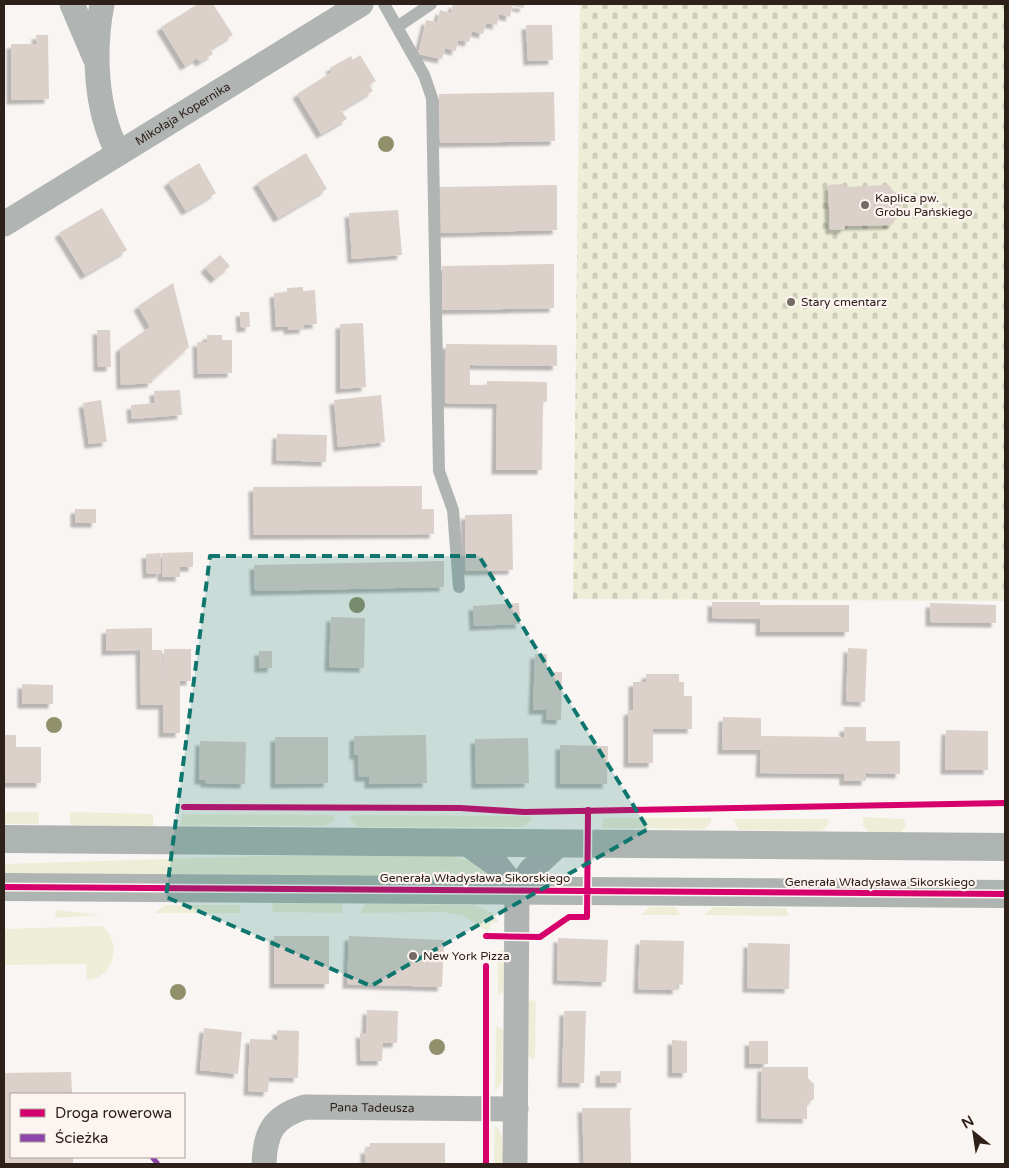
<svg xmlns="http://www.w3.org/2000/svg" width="1009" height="1168" font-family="'Varela Round',sans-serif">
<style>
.grass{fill:#eeeed8}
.cemetery{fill:url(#cemetery-stones)}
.building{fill:#dbd0ca;filter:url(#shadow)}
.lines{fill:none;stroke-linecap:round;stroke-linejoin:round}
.lane{stroke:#b0b5b4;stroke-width:12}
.street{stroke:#b0b5b4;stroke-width:25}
.secondary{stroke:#aeb4b2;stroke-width:28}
.quiet{stroke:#8e44ad;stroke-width:5;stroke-dasharray:10 5;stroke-linecap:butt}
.cycleway-casing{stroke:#fcf4f0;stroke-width:9}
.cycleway{stroke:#d6006c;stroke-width:6}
.tree{fill:#91906d}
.marked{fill:#0f766e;fill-opacity:0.2;stroke:#0f766e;stroke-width:4;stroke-dasharray:10 6;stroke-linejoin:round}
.poi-dot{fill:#756b65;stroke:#fcf4f0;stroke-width:2}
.labels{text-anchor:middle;stroke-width:4.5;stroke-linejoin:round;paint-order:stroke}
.street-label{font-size:12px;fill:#2e2119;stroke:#fcf4f0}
.poi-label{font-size:12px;fill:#2e2119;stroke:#fcf4f0;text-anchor:start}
</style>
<defs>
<pattern id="cemetery-stones" width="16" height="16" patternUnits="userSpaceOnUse" patternTransform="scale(1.25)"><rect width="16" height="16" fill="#eeeed8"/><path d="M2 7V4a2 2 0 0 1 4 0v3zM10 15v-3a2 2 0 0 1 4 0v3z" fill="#ccccb9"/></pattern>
<filter id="shadow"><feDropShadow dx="-4.5" dy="4.5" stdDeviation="1" flood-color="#0004"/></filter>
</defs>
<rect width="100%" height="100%" fill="#f9f5f3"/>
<path class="grass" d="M4 812H39V824H4Z
M70 812 153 814V827L70 825Z
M182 814 334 815V820L325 826 181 825Z
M351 815 530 816 532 820 523 827H359L350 820Z
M863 817 904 819 906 827 901 832 870 833 863 826Z
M603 818H711V823L704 829 602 828Z
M733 819H829L828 824 822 831 739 830Z
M260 856H454L478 864 489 874 485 877 4 874V864Z
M273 903H342V913L272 912Z
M365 904 474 905 492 913 499 922 491 923 488 932 462 915 443 912 360 913Z
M165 905H240V913H155Z
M650 907H675L680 915H640Z
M713 907 786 908 789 916 704 915Z
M56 910 100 915 55 918Z
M102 926C123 942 114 979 87 980L86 964 4 965V929Z
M505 950V989L498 996 497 951Z
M531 999 536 1002 535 1059H532L526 1054 528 1002Z
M496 1026 503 1029 502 1082 495 1092Z
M495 1124C505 1135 503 1148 503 1162L501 1164H494Z"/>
<path class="cemetery" d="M580 4H1005V601L573 599Z"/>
<path class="building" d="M198 4H213L233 35 210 49 213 54 200 62 197 58 185 66 161 27Z
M453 4 465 5 524 4V8L512 6 510 17 499 14 497 25 486 23 483 34 472 31 469 42 458 40 456 51 445 48 442 59 418 54 426 20 437 22 440 10 451 13Z
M526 25H552L553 60 528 61Z
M36 35H48L49 99 11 100V44H37Z
M360 55 376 81 369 85 373 91 341 110 347 119 321 134 297 94 332 72 330 68 351 56 353 60Z
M554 92 555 141 440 143 439 94Z
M306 153 327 189 278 218 257 183Z
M199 163 216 193 186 211 168 182Z
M843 184 844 187 889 185 900 200 901 210 892 225 845 226V229L830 230 828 185Z
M557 185V230L440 233 439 187Z
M102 208 127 250 85 275 59 233Z
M398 210 402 255 352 259 349 213Z
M220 255 230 266 215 279 205 268Z
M554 264V308L442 310V266Z
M173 283 189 347 152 380V383L121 385 120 348 150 327 138 306Z
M303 287V291L315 290 317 324 304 325V329L288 330V326L276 327 274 293 287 292V288Z
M240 312H249L250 327 241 328Z
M363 323 366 387 340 389V324Z
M97 330H110L111 367H98Z
M207 335H222V340H232V373L198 374 197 342H207Z
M446 344 557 345V366L470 365V385H487V381L547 382V402H543L542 470H496L497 404 445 403Z
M180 390 182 415 132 419 131 405 155 403 154 391Z
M381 395 385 442 338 447 334 400Z
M101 400 107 442 89 444 83 403Z
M277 434 327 435 326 462 276 460Z
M422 486V509H434V534L254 535 253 487Z
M75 509H96V523H75Z
M512 514 513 570 466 571 465 515Z
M193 552V567H180V577H162V553Z
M161 553V573L147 574 146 554Z
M444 561V587L255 591 254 565Z
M712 602H760V605H849V632H760V619L712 618Z
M519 603 520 624 474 626 473 606Z
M930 603 996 605V623L930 622Z
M331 617 365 618 364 668 329 667Z
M152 628V650H162L163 697 164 649H191V681H180V733H163V705H141L140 650 106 651V629Z
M848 648 867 649 865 702 846 701Z
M259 651H272V668H259Z
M535 654H547V672H562L561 720 546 719 547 710H533Z
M646 674H679V682H684V696H692V729H653V763H628V711L633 710V682H646Z
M22 684 53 685V704H22Z
M723 717 761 718V736L844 737V727H866V741H900V774L866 773V781H844V774L760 773 761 750H722Z
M946 730 988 731V770H945Z
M4 735H16V747H41V783H4Z
M426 735 427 783 369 784V777H359L358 755H354V736Z
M275 737H328V783L275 784Z
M528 738 529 783 476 784 475 739Z
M200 741 246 742 245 784 205 783V780H199Z
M560 745 608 746 607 784H560Z
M274 936H329V984H274Z
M349 936 444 940 442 987 347 984Z
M558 938 608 940 606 982 557 980Z
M640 940 684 941 683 985 677 984V990L638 989Z
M748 943 790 944 789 989 747 988Z
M367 1010 398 1011 397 1043H383L382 1061H361L360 1033 366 1034Z
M564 1011H586L584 1083H562Z
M204 1028 242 1032 238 1074 200 1070Z
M277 1030 299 1031 298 1078 269 1077 268 1092 248 1091 250 1039 277 1040Z
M672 1040 687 1041V1073H672Z
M749 1041H768V1064H749Z
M762 1067H808V1078L814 1084V1099L807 1104V1119L761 1118Z
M600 1071H621V1083H600Z
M71 1072 72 1094H11V1157H73V1164H4V1073Z
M582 1108H632L630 1111 631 1164H584Z
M370 1143H445V1164H365V1149H370Z"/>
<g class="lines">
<path class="lane" d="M384 4 424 75 432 98 439 471 453 510 459 587
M397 27 431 4"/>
<g class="street">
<path d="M72 4 95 58"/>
<path d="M102 4C93 51 95 109 118 153"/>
<path id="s1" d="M4 224 361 4"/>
<path d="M466 843 497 865 517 890"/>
<path id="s2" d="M264 1164C265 1132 273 1117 305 1107L516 1109"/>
<path d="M515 1164 517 890 531 870 560 843"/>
</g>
<path class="secondary" d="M4 839 1005 847
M4 887 1005 894"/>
<path class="quiet" d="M152 1157 158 1164"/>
<g class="cycleway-casing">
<path id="cycleway" d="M184 807 460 808 524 812 1005 803
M4 887 1005 894
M486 936 540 937 569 917H587L588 810
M486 1164V966"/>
</g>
<use href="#cycleway" class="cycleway"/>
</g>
<g class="tree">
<circle cx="386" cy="144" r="8"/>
<circle cx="357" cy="605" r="8"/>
<circle cx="54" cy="725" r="8"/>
<circle cx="178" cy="992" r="8"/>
<circle cx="437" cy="1047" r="8"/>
</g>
<path class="marked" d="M210 556H479L648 829 371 986 166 897Z"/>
<g class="poi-dot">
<circle cx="865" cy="205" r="5"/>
<circle cx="791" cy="302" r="5"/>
<circle cx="413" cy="956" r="5"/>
</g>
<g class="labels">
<g class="street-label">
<text dy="4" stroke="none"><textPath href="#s1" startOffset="210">Mikołaja Kopernika</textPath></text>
<text x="475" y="882">Generała Władysława Sikorskiego</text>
<text x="880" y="886">Generała Władysława Sikorskiego</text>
<text dy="4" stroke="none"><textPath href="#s2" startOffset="144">Pana Tadeusza</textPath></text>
</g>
<g class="poi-label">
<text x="875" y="202">Kaplica pw.<tspan x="875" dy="14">Grobu Pańskiego</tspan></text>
<text x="801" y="306">Stary cmentarz</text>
<text x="423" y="960">New York Pizza</text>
</g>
</g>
<rect width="1009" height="1168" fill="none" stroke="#2e2119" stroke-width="10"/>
<rect x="10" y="1093" width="175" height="65" fill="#fcf4f0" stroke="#aaa09a"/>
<rect x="20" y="1109" width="25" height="8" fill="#d6006c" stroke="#aaa09a"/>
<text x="55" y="1118" font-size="15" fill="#2e2119">Droga rowerowa</text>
<rect x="20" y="1134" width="25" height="8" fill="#8e44ad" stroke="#aaa09a"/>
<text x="55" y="1143" font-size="15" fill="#2e2119">Ścieżka</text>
<g transform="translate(974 1133) rotate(330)" stroke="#fcf4f0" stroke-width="4" paint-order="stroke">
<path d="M0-4L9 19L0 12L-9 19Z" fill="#2e2119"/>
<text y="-8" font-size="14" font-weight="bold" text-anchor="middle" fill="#2e2119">N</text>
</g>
</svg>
